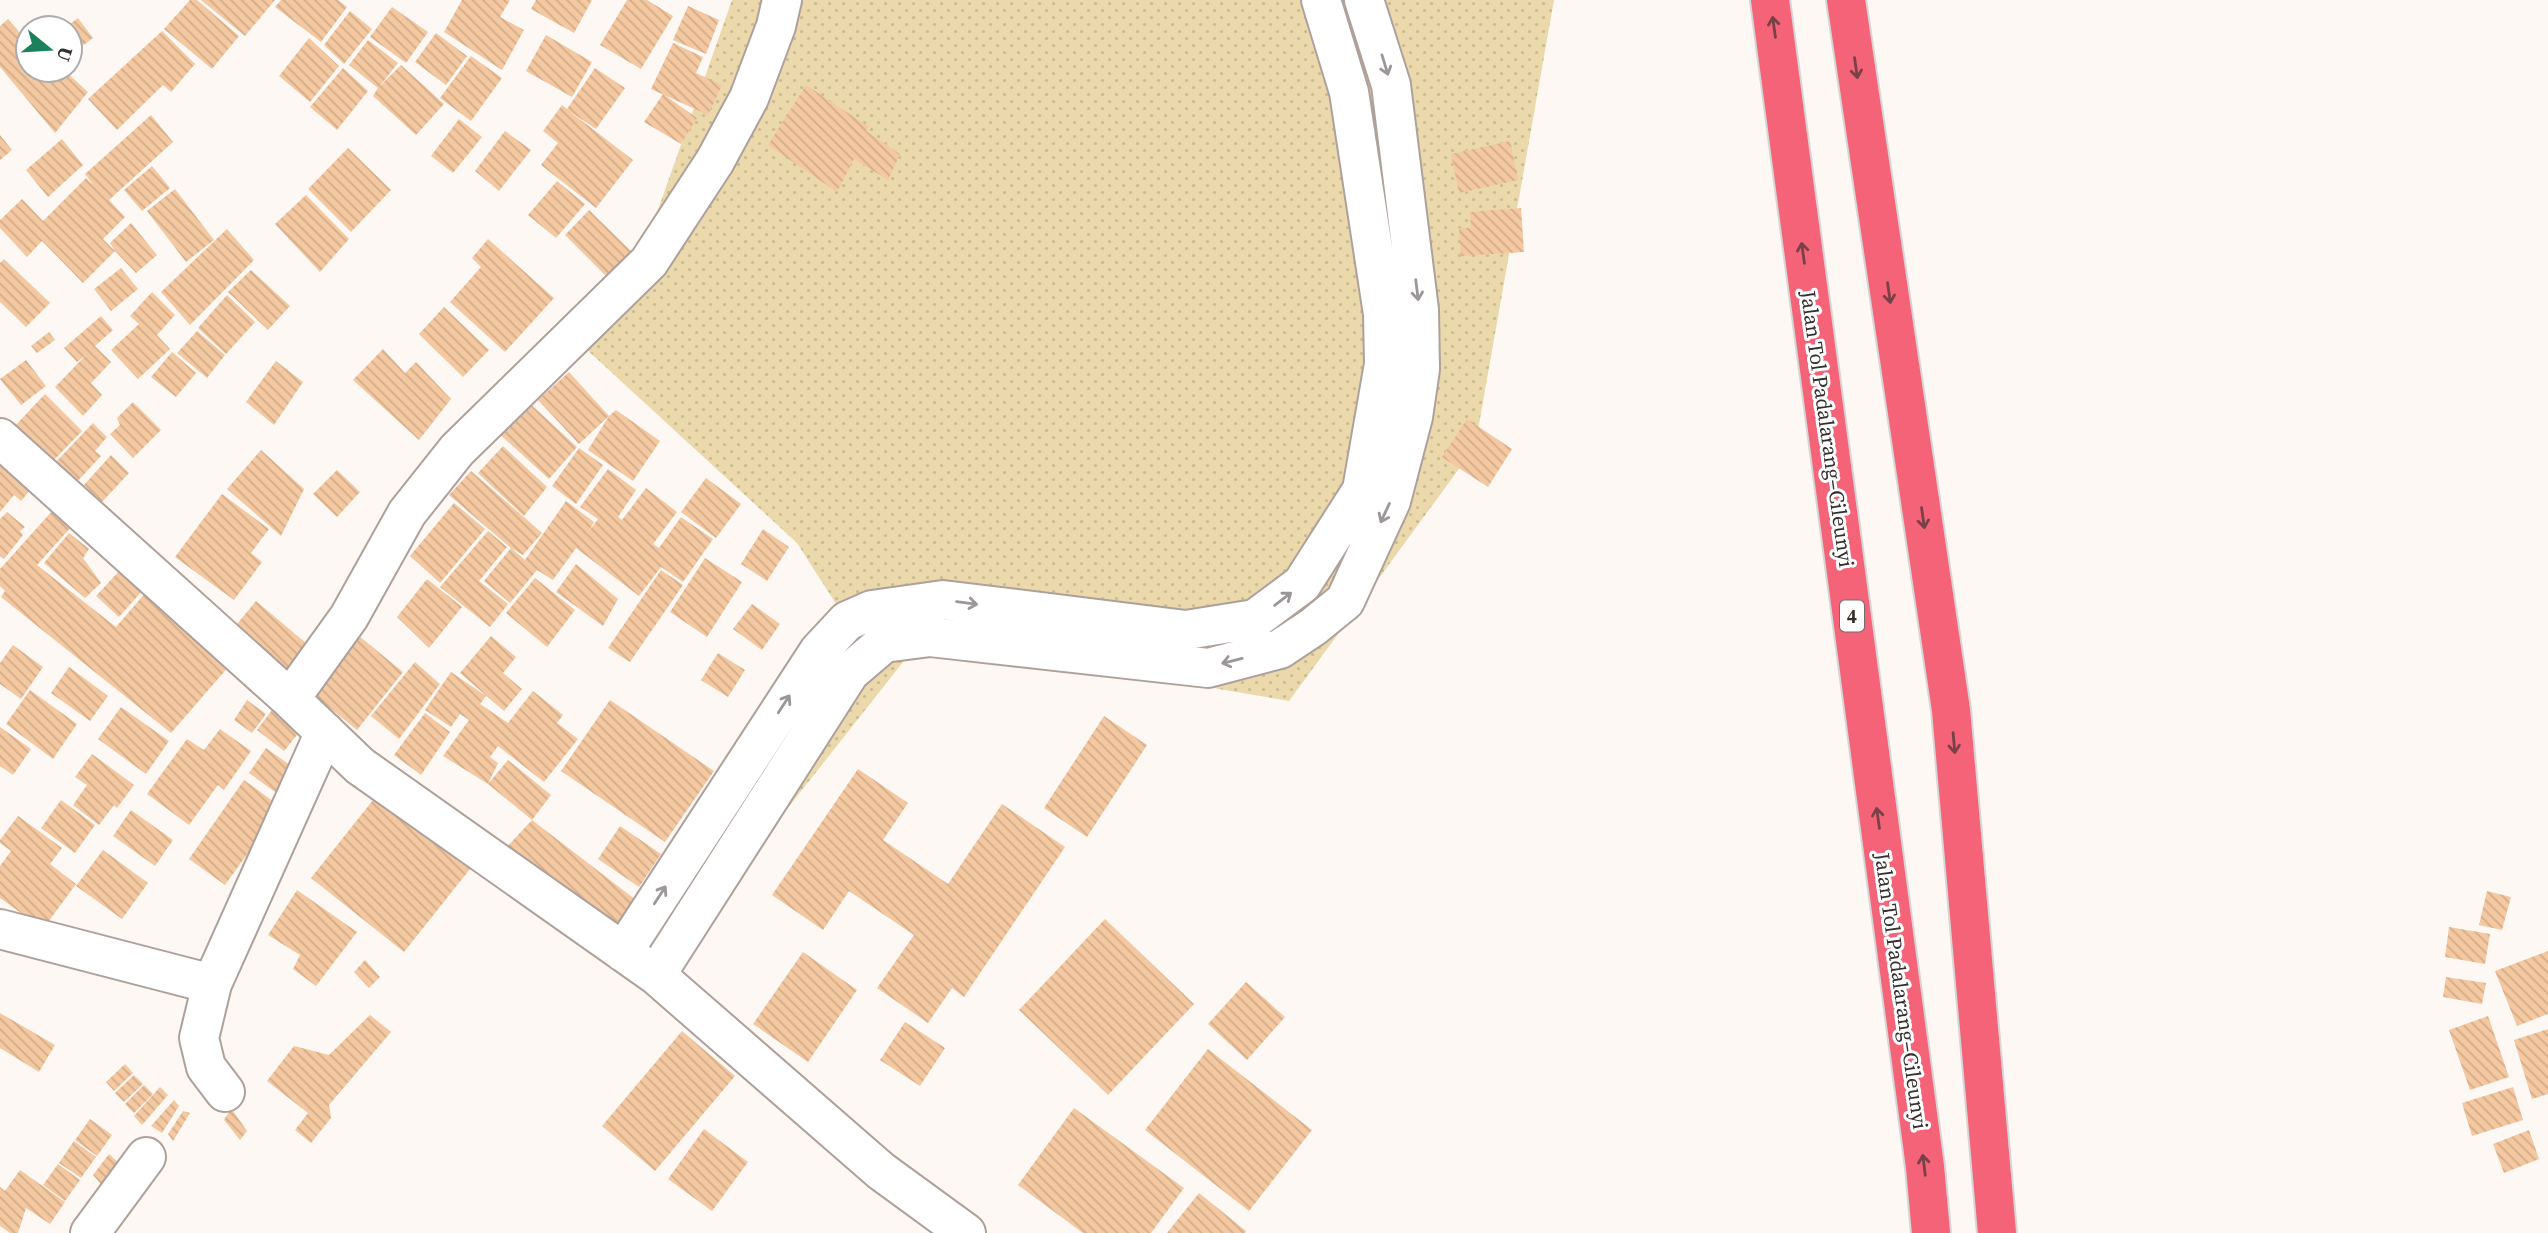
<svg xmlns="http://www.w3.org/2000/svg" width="2548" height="1233" font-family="'Source Serif 4',serif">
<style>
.grass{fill:url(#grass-dots)}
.building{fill:url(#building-back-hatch)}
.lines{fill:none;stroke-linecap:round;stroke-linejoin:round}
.minor-casing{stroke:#aea09b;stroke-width:42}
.motorway-casing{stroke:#d7d5d5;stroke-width:42}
.minor{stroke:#fff;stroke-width:38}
.motorway{stroke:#f56378;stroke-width:38}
.oneway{stroke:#784147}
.oneway2{stroke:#9a9796}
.labels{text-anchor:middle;stroke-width:6;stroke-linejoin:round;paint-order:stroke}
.shield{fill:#fff;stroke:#726d6c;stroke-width:2}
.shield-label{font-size:19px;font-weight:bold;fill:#352f2d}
.street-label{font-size:21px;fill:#352f2d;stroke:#fff}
</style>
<defs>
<pattern id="grass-dots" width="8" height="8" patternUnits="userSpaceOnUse" patternTransform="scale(1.75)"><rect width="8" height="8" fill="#ebd9ab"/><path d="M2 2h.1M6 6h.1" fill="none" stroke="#cabb93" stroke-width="1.8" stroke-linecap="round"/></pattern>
<pattern id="building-back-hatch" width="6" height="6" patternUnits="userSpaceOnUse" patternTransform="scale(1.75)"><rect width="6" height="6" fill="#f4c8a0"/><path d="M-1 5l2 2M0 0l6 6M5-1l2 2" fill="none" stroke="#d2ac8a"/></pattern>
</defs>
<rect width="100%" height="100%" fill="#fef8f5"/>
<path class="grass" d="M732 0H1554L1475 447 1289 701 922 638 656 975 623 952 847 621 797 543 572 336 635 275Z"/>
<path class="building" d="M190 0H197L239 36 212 69 164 29Z
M201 0H275L245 36Z
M281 0H338L347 7 321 42 275 7Z
M462 0H510L500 17 524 30 502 70 444 32Z
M536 0H592L574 33 531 9Z
M627 0H647L673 16 641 69 600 45Z
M688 6 719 20 706 54 673 40Z
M392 7 428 32 406 63 370 37Z
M350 11 372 29 344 64 324 45Z
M78 18 93 38 70 55V28H65Z
M8 19 28 42V70H53L55 72 64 70 88 92 55 133 0 67V26Z
M162 31 195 64 171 92 163 85 117 130 88 99Z
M436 33 467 56 446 85 415 62Z
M546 35 592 62 572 97 526 71Z
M309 38 339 66 310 102 279 76Z
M368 40 398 63 379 87 401 65 444 104 416 135 373 96 378 88 349 65Z
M673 43 703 57 696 73 722 85 708 115 651 89Z
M471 56 502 78 471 121 440 98Z
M343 68 368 91 337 130 310 107Z
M595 68 625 88 596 129 569 111 633 160 596 208 541 165 558 143 543 131 562 105 567 109Z
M806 85 869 127 866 131 900 154 888 180 854 159 837 192 768 145Z
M663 94 697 118 681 144 644 122Z
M151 115 173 142 109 200 125 217 103 239 115 251 110 243 131 223 157 255 136 273 115 251 83 283 42 241 27 257 0 228V220L22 199 43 221 86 178 94 186 85 174Z
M459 119 482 137 453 173 431 156Z
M505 131 531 150 499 191 475 171Z
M0 135 12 150 0 160Z
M62 139 83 165 48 197 26 170Z
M1510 141 1518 180 1459 193 1451 154Z
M348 148 391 190 351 232 308 189Z
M152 166 170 188 142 211 124 190Z
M557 181 585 204 556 238 528 215Z
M175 189 214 240 186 262 147 211Z
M306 195 349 239 320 272 275 224Z
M1521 208 1524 252 1461 256 1459 228H1471L1470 212Z
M589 210 631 251 607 277 565 235Z
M227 229 254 260 190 325 161 292Z
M488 239 554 298 505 352 450 302 481 267 472 258Z
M4 259 50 303 26 327 0 302V263Z
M121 268 138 289 111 311 94 289Z
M251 270 290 306 268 330 228 292Z
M152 292 175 315 157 335 170 349 138 379 111 350 139 324 130 316Z
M227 295 255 322 226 354 198 328Z
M444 307 489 350 463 377 419 334Z
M101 316 113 330 95 346 111 362 91 383 102 395 83 416 55 387 86 355 77 362 64 348Z
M197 331 225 355 207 378 177 353Z
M49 332 55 340 37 353 31 346Z
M383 349 405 373 416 362 451 399 419 440 353 380Z
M172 352 196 373 176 397 151 377Z
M26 360 46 386 21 405 0 379Z
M276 361 303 382 274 425 246 402Z
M569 372 609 416 579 444 538 400Z
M45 394 82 431 50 464 13 428Z
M524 398 577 447 549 479 496 431Z
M133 402 161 430 133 458 110 434 120 425 117 418Z
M616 410 660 441 633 481 588 450 609 416Z
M1467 419 1512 449 1488 487 1442 457Z
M93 423 107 437 95 451 101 456 74 485 53 465Z
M503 446 547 487 524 516 478 473Z
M579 448 603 465 576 504 552 486Z
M261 450 304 489 281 536 227 489Z
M111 455 129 473 102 502 84 485Z
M0 462 38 480 21 501 14 495 0 512Z
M608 469 636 490 618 517 622 520 646 488 677 512 653 544 659 548 681 517 713 539 683 582 661 567 639 596 576 548 553 580 537 570 510 603 484 581 511 548 525 560 566 501 594 522 589 531 598 519 580 507Z
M337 470 360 492 337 517 313 494Z
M471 471 542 533 523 555 511 548 449 495Z
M706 478 741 504 716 538 681 512Z
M222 494 269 529 251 553 262 562 234 600 175 557Z
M454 503 485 529 440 583 410 556Z
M54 509 72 526 37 565 116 627 147 591 230 665 171 733 1 597 5 591 0 586V569Z
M7 512 25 527 20 531 23 535 4 559 0 556V519Z
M763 529 789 547 767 581 741 564Z
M488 531 507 547 479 581 508 604 490 627 440 587Z
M69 533 89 549 83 558 101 583 85 598 44 563Z
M705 558 742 582 707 637 670 612Z
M576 564 618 599 603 626 556 592Z
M121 569 143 590 119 617 96 596Z
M661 570 683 585 630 662 608 648Z
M535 578 575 610 547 647 506 613Z
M427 579 462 607 429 648 397 617Z
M256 601 313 649 289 678 232 630Z
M752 604 780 624 762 650 733 629Z
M353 631 403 672 357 730 314 695Z
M491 636 516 657 503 673 522 689 504 711 460 673Z
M13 645 43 667 21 699 0 684V663Z
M718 653 745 670 728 697 701 680Z
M415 662 440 684 399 739 371 716Z
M69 667 108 696 90 721 51 693Z
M451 672 486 696 480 704 508 723 533 691 563 715 557 723 578 739 544 782 498 746 490 757 498 763 488 784 508 760 551 795 532 820 488 784 443 756 469 720 460 714 451 727 425 710Z
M30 690 77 724 53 759 6 724Z
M247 700 266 714 252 733 234 720Z
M610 700 714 771 665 842 561 771Z
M278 702 305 725 284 751 257 730Z
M121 707 169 741 146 774 98 739Z
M425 713 450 732 421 775 394 755Z
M1104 716 1147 745 1087 837 1044 808Z
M0 727 31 749 13 775 0 766Z
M220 729 251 751 224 790 218 785 189 825 147 794 187 739 204 750Z
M266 748 300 772 282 797 249 773Z
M92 754 134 785 117 808 114 805 99 825 73 805 87 785 75 777Z
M858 769 908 803 883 840 948 884 1002 804 1065 847 964 997 952 988 928 1023 877 988 914 935 849 891 823 930 772 895Z
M244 780 281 807 225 885 189 859Z
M377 795 470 869 404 952 311 878Z
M61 800 95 825 75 853 41 828Z
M131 810 173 840 155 866 113 836Z
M18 816 62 848 50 864 76 884 43 929 0 898V866L11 851 0 843V840Z
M532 820 636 900 612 932 506 848Z
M620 826 661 854 639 887 598 859Z
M103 850 148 883 122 919 76 886Z
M297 890 357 932 316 986 293 969 300 955 268 935Z
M2487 891 2511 897 2502 930 2479 925Z
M1105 919 1194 1004 1108 1095 1019 1010Z
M2449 927 2490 934 2485 964 2445 957Z
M2548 951V1014L2517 1026 2495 971Z
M803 952 857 990 808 1062 753 1024Z
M365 960 380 977 369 988 354 972Z
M2446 977 2486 983 2482 1004 2443 997Z
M1246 982 1285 1017 1247 1060 1208 1024Z
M0 1013 55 1045 39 1072 0 1048Z
M370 1015 391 1032 329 1105 331 1118 311 1143 295 1130 308 1113 267 1081 294 1046 329 1055Z
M2488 1016 2509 1077 2470 1090 2449 1030Z
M905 1022 945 1048 920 1086 880 1060Z
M2548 1029V1094L2532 1099 2514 1040Z
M682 1031 735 1076 655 1171 602 1126Z
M1208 1049 1312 1130 1249 1211 1145 1130Z
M125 1064 133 1073 114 1091 106 1082Z
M134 1075 143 1084 124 1102 115 1093Z
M144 1085 153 1094 134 1113 125 1104Z
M160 1087 168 1095 142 1125 134 1116Z
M2513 1087 2523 1120 2472 1136 2462 1103Z
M174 1100 179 1106 162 1133 151 1126Z
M231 1108 247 1131 240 1140 224 1120Z
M1074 1108 1184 1188 1151 1233H1083L1018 1185Z
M183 1111 190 1113 173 1141 168 1134Z
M90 1119 112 1135 97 1156 75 1140Z
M704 1129 748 1162 712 1211 668 1179Z
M2529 1130 2539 1159 2504 1173 2493 1144Z
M74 1141 96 1157 81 1178 59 1163Z
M109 1154 123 1167 107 1191 93 1175Z
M58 1164 80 1180 65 1201 43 1185Z
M20 1170 65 1202 50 1224 26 1208 18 1233H10L0 1226V1187L5 1191Z
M1199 1193 1246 1231 1245 1233H1167Z"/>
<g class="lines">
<g class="minor-casing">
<path id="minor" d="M0 438 290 699 360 766 656 975 881 1171 966 1233
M290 699 349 617 407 513 457 450 649 262 715 161 749 98 776 26 782 0
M0 929 212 984
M623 952 819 651 847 621 872 610 943 600 1186 630 1255 619 1302 584 1362 490 1384 364 1383 314 1349 92 1321 0
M656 975 850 672 884 643 930 637 1208 668 1280 649 1313 627 1345 601 1391 501 1413 417 1420 369 1419 310 1391 85 1364 0
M225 1092 206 1067 199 1038 212 984 325 732
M90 1233 146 1157"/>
</g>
<g class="motorway-casing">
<path id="motorway" d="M1770 0 1925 1167 1931 1233
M1846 0 1951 710 1997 1233"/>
</g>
<use href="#minor" class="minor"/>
<use href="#motorway" class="motorway"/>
</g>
<defs><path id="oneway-shaft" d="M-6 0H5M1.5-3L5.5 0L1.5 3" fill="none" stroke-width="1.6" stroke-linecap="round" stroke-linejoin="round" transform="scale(1.75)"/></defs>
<g class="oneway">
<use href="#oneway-shaft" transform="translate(1774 27) rotate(-98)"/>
<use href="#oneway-shaft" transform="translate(1856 68) rotate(82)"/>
<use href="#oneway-shaft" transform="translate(1803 253) rotate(-98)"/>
<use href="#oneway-shaft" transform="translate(1889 293) rotate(82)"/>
<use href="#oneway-shaft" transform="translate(1923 518) rotate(82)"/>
<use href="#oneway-shaft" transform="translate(1954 743) rotate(85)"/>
<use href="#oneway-shaft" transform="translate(1878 818) rotate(-98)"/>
<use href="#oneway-shaft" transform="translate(1924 1165) rotate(-97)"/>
</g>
<g class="oneway2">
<use href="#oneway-shaft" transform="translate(1385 65) rotate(73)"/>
<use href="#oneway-shaft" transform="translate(1417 290) rotate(83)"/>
<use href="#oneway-shaft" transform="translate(1385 513) rotate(115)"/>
<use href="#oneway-shaft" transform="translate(1283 599) rotate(-37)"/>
<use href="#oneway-shaft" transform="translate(967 603) rotate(7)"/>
<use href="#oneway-shaft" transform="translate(1232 661) rotate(166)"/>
<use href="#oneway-shaft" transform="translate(784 704) rotate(-57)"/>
<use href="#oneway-shaft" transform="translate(660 895) rotate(-57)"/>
</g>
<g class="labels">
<rect class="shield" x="1840" y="600.5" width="24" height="31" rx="5"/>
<g class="shield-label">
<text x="1852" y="623">4</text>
</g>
<g class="street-label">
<text transform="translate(1827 429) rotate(82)" y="7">Jalan Tol Padalarang–Cileunyi</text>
<text transform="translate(1901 991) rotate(82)" y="7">Jalan Tol Padalarang–Cileunyi</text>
</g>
</g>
<g transform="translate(49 49) rotate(108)"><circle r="33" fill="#ffffff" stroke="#aeacab" stroke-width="2"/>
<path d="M0-5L12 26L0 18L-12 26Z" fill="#1b815c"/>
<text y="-10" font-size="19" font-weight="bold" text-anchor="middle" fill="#352f2d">U</text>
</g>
</svg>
